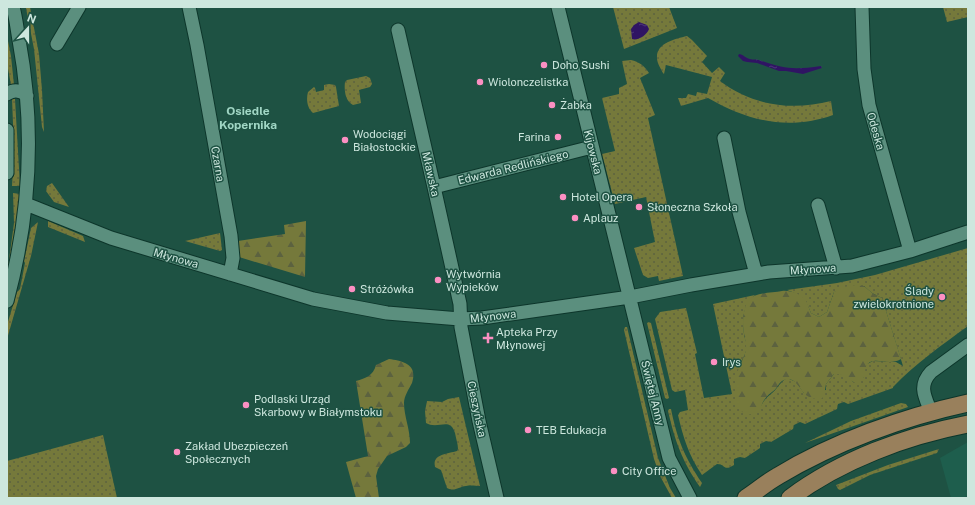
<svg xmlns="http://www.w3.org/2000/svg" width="975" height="505" font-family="'Public Sans',sans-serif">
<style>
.built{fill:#1e5e4d}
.green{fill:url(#green-dots)}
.forest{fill:url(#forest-firs)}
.water{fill:url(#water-ripples)}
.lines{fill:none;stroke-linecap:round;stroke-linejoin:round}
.minor-casing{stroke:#0d362b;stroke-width:15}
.major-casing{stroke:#0d362b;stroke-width:19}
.minor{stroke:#5b8f7e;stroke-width:13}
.major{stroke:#99805c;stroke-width:17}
.poi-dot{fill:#fc8fc2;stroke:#1e5243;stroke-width:1.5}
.labels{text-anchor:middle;stroke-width:3;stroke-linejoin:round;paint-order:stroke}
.poi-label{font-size:11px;fill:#cde7de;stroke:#1e5243;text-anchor:start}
.street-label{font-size:11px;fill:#cde7de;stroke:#1e5243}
.neighbourhood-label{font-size:12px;font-weight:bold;fill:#a0d6c4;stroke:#1e5243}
</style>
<defs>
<pattern id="green-dots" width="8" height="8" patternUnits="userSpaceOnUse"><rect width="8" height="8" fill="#75793b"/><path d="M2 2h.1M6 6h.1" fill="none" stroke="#5c623f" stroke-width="1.8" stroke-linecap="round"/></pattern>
<pattern id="forest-firs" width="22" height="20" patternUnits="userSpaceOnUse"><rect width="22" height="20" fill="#75793b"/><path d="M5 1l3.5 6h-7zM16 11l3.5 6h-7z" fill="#5c623f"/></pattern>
<pattern id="water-ripples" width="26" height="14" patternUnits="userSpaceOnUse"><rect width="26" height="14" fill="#2f1463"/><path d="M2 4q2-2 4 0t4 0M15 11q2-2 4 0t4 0" fill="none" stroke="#4c3679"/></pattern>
</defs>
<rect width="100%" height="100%" fill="#1e5243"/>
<path class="built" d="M968 442V496L961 498H951L940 458Z"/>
<path class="green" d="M30 7 39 54 42 90 44 132 42 127 34 49 26 8Z
M613 7H669L677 28 624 49Z
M943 7H968V17L947 22Z
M7 36 11 56 14 85H11L7 63Z
M687 36 692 40 707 56 702 62 712 73 719 67 725 73 720 81C753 106 792 111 831 101L833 115C788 131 748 121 708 98L681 106 678 98H686L688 94 696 96 697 92 707 94 712 77 666 65 664 74 663 73C661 69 657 63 657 58 656 43 675 39 687 36Z
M631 60C639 62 644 65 649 73L640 78 655 115 648 118 683 276 659 281 658 276 648 278 643 275 634 248 655 242 646 197 615 204 602 154 615 151 602 98 619 94V88L627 84 622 61Z
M366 76 370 78 372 84 370 87 359 90 361 103 353 105C345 101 344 90 345 82L347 80Z
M329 84 335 85 336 87 339 106 313 113C307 108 306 99 308 92L314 87 315 88 316 92 324 90V85Z
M12 98 15 99 20 186H12L14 149Z
M52 183 69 207 54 202 46 191 47 186Z
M13 193 20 194C18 221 13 248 7 275L14 223Z
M48 221 83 236 85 242 48 227Z
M38 222 31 256 7 339V325L17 292 20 289 25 263 24 261 31 228Z
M220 233 222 250 220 251 185 241Z
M968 248V326C942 345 916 363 893 387V388L848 404 844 402 838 404 837 409 805 424 800 422 794 425 793 429 771 442 766 441 760 444V448L745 458 740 457 734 459V465C723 472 726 464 717 464L702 475C689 456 683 437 678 415L680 412 688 410 685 390 675 392 672 390 655 319 660 312 686 308 697 353 695 354 704 398 732 394 713 304 755 295C743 304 742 320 744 334 744 338 747 342 747 347 746 352 744 357 741 362L761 406C766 396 770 396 776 389 780 384 781 382 787 378L796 382 804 393 826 390V384L834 374C843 373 848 376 853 382L864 377V369L867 364 873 361 896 362 903 366 882 298 872 293 864 286 834 292 827 312 819 317 811 313C806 299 801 295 787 290L837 283 875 275Z
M649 322 651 323 669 398 667 399 665 398 647 323Z
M625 327H627L658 458 670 488 676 498H672L660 476 654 459 624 330Z
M459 397 480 486C476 486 471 485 466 486 458 487 455 492 447 488L441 470 435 467C432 454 447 454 457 451L458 449C458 444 456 439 455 433 450 416 438 430 426 423L425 411 427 401 442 402 448 399Z
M901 403 906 404 908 407 805 443 851 421Z
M669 409H671C677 439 685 458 702 483L700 487C682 461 675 441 668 411Z
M103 435 117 498H7V461Z
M939 449 937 453 870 475 840 490 838 489 836 485 888 465Z"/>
<path class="forest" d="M306 221 305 277 239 257 238 241 285 234 284 225Z
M856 285 864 286 872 293 882 298 901 359C885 369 866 348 864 377L858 383C848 382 847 373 834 374L826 384 824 396 821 399C814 399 808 398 804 393 798 386 793 374 782 381 778 384 777 389 772 392 766 396 761 403 761 410 757 413 752 415 747 414 732 412 735 382 738 371 740 362 747 355 746 345 746 341 744 337 744 333 742 324 743 309 748 301 754 292 772 293 782 291 790 290 802 294 806 301 808 304 809 309 811 313L819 317 827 312 834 292 844 287Z
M389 359C403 361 418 364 412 383 409 389 404 396 404 403 404 416 410 429 410 443L406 447 387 456 378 469 376 476 379 498H356L346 462 368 456 356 381C366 378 373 376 376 365Z"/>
<path class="water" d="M639 22 647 25 649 29C647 35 638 41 632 39L631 29 634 25Z
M739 54C743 54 745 58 750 59 753 60 756 59 759 60 785 69 793 70 821 66L822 68 803 74 786 71H779L757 63 747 62 743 61 738 56Z"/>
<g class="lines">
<g class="minor-casing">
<path id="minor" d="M189 7 197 45 231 236 233 258 230 274
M558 7 669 458 690 498
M862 7 864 69 869 105 910 251
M398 30 434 187 460 304 461 327 479 421 497 498
M57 44 79 7
M7 94C14 89 21 90 27 96
M7 130V173
M724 138 739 212 756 274
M434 187 592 147
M26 204 111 238 313 299 387 313 460 319 482 318 630 297 691 285 769 272 852 266 910 251 968 232
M818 205 836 268
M7 301C30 216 35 127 19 40 17 29 16 18 13 7
M931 412C925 397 918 386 931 372L968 345"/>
</g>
<g class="major-casing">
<path id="major" d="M746 498C757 491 767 482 778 476 834 442 904 417 968 403
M790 498C841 460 906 436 968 424"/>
</g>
<use href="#minor" class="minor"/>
<use href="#major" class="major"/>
</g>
<g class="poi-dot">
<circle cx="544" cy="65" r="4"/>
<circle cx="480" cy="82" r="4"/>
<circle cx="552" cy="105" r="4"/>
<circle cx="558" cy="137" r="4"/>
<circle cx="345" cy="140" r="4"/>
<circle cx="563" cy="197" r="4"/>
<circle cx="639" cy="207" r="4"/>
<circle cx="575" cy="218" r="4"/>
<circle cx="438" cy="280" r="4"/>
<circle cx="352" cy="289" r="4"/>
<circle cx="942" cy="297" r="4"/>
<path d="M486 332h4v4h4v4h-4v4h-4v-4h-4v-4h4z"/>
<circle cx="714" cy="362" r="4"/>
<circle cx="246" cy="405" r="4"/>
<circle cx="528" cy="430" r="4"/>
<circle cx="177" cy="452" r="4"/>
<circle cx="614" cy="471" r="4"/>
</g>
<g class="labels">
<g class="poi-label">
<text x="552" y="69">Doho Sushi</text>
<text x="488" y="86">Wiolonczelistka</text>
<text x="560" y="109">Żabka</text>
<text x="353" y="138">Wodociągi<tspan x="353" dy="13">Białostockie</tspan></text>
<text x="550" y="141" text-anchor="end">Farina</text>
<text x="571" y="201">Hotel Opera</text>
<text x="647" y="211">Słoneczna Szkoła</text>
<text x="583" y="222">Aplauz</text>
<text x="446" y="278">Wytwórnia<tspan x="446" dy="13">Wypieków</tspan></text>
<text x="360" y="293">Stróżówka</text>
<text x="934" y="295" text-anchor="end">Ślady<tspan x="934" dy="13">zwielokrotnione</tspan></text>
<text x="496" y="336">Apteka Przy<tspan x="496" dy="13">Młynowej</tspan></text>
<text x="722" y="366">Irys</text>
<text x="254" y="403">Podlaski Urząd<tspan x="254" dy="13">Skarbowy w Białymstoku</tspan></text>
<text x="536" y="434">TEB Edukacja</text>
<text x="185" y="450">Zakład Ubezpieczeń<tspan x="185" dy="13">Społecznych</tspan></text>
<text x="622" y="475">City Office</text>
</g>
<g class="street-label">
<text transform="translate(876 131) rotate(74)" y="4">Odeska</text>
<text transform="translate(593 152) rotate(76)" y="4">Kijowska</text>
<text transform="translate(218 164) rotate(80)" y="4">Czarna</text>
<text transform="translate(513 167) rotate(-14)" y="4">Edwarda Redlińskiego</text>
<text transform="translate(431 174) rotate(77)" y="4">Mławska</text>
<text transform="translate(176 258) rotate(16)" y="4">Młynowa</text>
<text transform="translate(813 269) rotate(-4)" y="4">Młynowa</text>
<text transform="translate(493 316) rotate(-7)" y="4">Młynowa</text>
<text transform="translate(653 393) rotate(76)" y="4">Świętej Anny</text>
<text transform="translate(477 409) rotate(78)" y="4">Cieszyńska</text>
</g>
<g class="neighbourhood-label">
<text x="248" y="115">Osiedle<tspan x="248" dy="14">Kopernika</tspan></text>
</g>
</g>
<rect width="975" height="505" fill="none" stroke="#cde7de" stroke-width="16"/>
<g transform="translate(28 28) rotate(21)" stroke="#1e5243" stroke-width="3" paint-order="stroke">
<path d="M0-3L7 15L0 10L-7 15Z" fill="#cde7de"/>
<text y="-6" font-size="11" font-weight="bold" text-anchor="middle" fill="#cde7de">N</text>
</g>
</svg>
